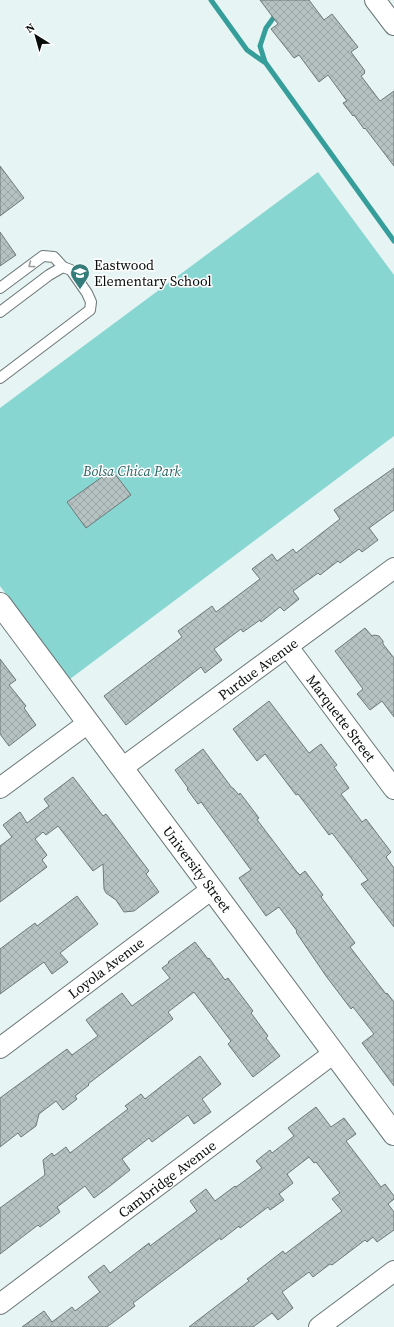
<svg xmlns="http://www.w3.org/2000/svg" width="394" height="1327" font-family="'Source Serif 4',serif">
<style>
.green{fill:#87d6d2}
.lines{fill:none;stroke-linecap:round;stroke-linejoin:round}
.stream{stroke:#369e9a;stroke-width:5}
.building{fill:url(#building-cross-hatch);stroke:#6d7978}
.service-casing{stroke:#6b7776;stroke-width:12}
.minor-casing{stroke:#6b7776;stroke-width:22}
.tertiary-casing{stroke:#6b7776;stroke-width:24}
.service{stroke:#fff;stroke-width:10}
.minor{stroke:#fff;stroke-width:20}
.tertiary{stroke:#fff;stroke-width:22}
.oneway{stroke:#9c9e9e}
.labels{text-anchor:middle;stroke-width:3;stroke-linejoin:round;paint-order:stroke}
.poi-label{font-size:14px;fill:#080d0c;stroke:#fff;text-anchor:start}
.park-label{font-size:14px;font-style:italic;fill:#286361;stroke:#fff}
.street-label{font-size:14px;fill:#080d0c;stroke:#fff}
</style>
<defs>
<pattern id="building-cross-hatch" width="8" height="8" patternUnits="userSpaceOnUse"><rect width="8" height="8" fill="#b5c2c1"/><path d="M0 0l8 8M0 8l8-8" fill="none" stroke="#9aa6a5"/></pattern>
</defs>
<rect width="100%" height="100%" fill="#e6f4f3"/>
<path class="green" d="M318 172 394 275V436L70 679 0 586V408Z"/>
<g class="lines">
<path class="stream" d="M211 0 247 50 264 62
M277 13 266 28 260 46 265 62 394 241"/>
</g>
<path class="building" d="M260 0H309L324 20 332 14 358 47 351 52 365 71 364 72 365 73 361 76 380 101 394 91V166L365 128 364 129 354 115 353 116 343 103 347 101 328 75 319 82 299 55 294 58 271 29 278 24Z
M0 166 24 198 0 216Z
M0 232 16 255 0 266Z
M394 468V510L369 528 378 540 362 552 359 549 340 563 338 561 320 575 318 573 293 591 299 599 284 611 280 607 261 622 260 620 243 632 241 629 214 649 222 660 205 673 201 667 126 725 104 696 182 637 178 631 212 606 216 612 260 579 252 569 272 554 277 561 293 549 296 553 340 519 334 510Z
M112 470 131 495 86 528 67 502Z
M365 628 372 636 374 635 379 636 383 641V644L394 658V717L382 701 370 710 357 694 363 689 335 651Z
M0 659 16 680 9 685 26 706 24 708 36 725 9 746 0 734Z
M269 701 309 753 321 744 337 765 334 767 349 788 341 794 362 822 366 819 391 852 386 857 394 868V927L361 884 368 880 332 833 329 835 298 794 296 795 265 754 257 761 233 729Z
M203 749 232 788H233L239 795 240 793 259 818 257 819 258 821 296 871 300 875 305 871 323 895 321 897 355 943 350 947 386 994 387 993 394 1002V1086L362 1043 374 1034 353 1007 351 1009 326 976 296 932 297 931 279 907 266 916 239 878 251 870 201 802 198 804 187 789 188 788 175 770Z
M73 777 103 816 106 814 149 871 146 874 159 892 134 911 124 912 116 900 106 893 104 889 103 864 93 871 58 826 46 835 43 832 35 839 47 855 42 860 47 867 0 902V846L12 837 3 825 20 812 27 823 49 806 44 799Z
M77 896 98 924 60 953 68 962 52 974 44 962 0 994V949L35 923 37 926Z
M195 942 208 959 209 958 225 980 228 978 253 1011 251 1013 268 1036 266 1038 280 1056 253 1077 228 1044 231 1041 194 992 168 1012 173 1019 88 1084 89 1085 75 1096 77 1099 63 1110 56 1101 39 1114 36 1126 21 1137 18 1133 0 1147V1098L67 1049 72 1055 98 1036 86 1020 122 993 132 1006 170 978 162 968 169 963 168 962Z
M200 1056 221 1084 202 1099 211 1112 194 1124 188 1115 152 1142 149 1138 122 1159 130 1170 110 1186 94 1198 85 1186 57 1207 60 1212 40 1227 38 1225 0 1254V1208L45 1175 43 1160 52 1153 54 1156 66 1147 70 1153 128 1109 125 1106 141 1094 145 1099Z
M316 1107 331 1127 344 1118 356 1134 346 1141 381 1187 385 1184 394 1196V1199L388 1204 394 1212V1230L377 1242 373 1237 367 1242 365 1240 332 1265 330 1264 313 1277 309 1272 282 1292 293 1308 278 1320 272 1313 253 1327H189L249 1281 247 1279 283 1251 285 1254 342 1211 332 1199 340 1193 316 1162 314 1163 309 1157 287 1174 293 1183 279 1194 284 1200 270 1210 268 1207 240 1228 239 1226 221 1240 220 1238 133 1303 135 1306 107 1327H22L44 1311 52 1322 72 1307 75 1311 100 1292 88 1277 104 1265 110 1273 149 1243 150 1246 197 1211 190 1201 206 1189 215 1201 235 1186 236 1187 262 1168 256 1161 270 1150 272 1153 294 1136 288 1128Z"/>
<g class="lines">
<g class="service-casing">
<path id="service" d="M0 288 43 256 54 257 63 267
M0 312 49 275 63 267 71 270 87 293 91 302 90 310 0 378"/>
</g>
<g class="minor-casing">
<path id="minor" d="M375 0 394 25
M288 647 394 789
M122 768 394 568
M0 788 88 723
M0 1048 212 889
M0 1304 334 1053
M319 1327 394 1271"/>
</g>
<g class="tertiary-casing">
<path id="tertiary" d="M0 604 394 1134"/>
</g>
<use href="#service" class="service"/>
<use href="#minor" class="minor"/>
<use href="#tertiary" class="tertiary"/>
</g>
<defs><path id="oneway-chevron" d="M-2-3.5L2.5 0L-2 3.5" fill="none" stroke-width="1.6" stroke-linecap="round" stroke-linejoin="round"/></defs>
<use class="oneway" href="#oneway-chevron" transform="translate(31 265) rotate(143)"/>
<defs>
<g id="school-pin" transform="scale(1)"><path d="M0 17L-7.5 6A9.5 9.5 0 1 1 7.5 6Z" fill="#357d7a" stroke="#fff"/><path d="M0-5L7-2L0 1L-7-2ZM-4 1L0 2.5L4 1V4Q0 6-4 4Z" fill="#fff"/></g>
</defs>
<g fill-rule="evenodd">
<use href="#school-pin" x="80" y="273"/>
</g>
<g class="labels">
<g class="poi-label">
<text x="94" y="270">Eastwood<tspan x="94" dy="16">Elementary School</tspan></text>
</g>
<g class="park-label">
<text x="132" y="476">Bolsa Chica Park</text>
</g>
<g class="street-label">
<text transform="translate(258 669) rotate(-36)" y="5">Purdue Avenue</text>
<text transform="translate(341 718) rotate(53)" y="5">Marquette Street</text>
<text transform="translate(197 869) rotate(53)" y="5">University Street</text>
<text transform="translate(106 968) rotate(-37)" y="5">Loyola Avenue</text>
<text transform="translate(167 1179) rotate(-37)" y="5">Cambridge Avenue</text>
</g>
</g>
<g transform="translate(36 36) rotate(323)" stroke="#ffffff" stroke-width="3" paint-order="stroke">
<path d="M0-3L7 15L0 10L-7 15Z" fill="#080d0c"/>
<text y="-6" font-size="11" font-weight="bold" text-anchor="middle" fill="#080d0c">N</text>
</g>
</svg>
